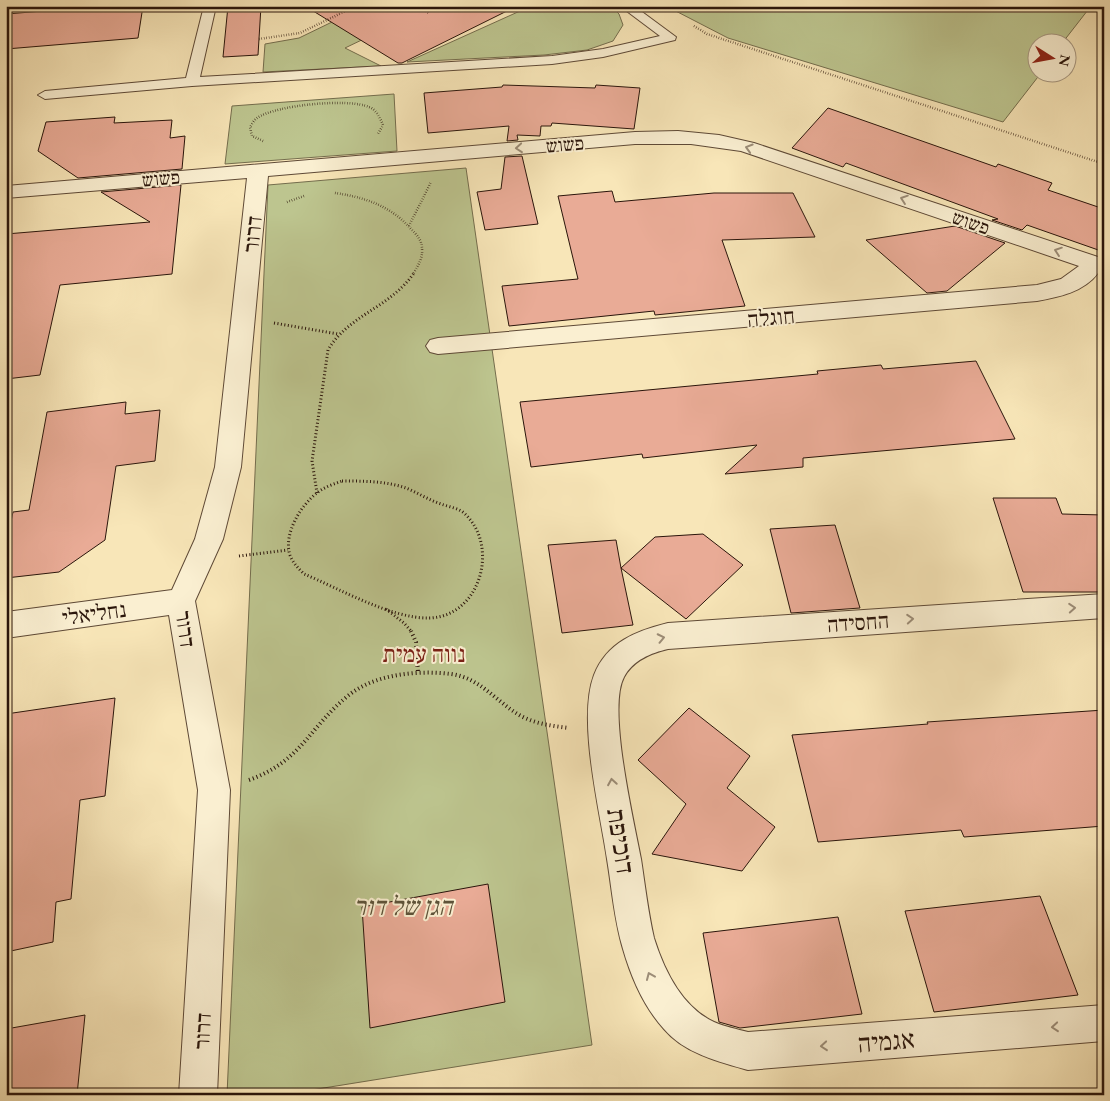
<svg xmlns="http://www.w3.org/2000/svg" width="1110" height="1101" font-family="'EB Garamond','Frank Ruhl Libre',serif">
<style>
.green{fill:#bdc58f;stroke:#746d4d}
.building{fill:#e9ab96;stroke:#2a150b}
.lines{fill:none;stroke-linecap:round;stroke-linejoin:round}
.service-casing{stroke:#5e4936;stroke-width:2}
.minor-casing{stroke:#5e4936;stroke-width:2}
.path-far2{stroke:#2a150b;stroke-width:2.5;stroke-dasharray:0.5 2;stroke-linecap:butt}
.path-far1{stroke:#2a150b;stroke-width:3;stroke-dasharray:1 2.5;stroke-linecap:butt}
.path{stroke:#2a150b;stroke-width:4;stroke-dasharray:1 3;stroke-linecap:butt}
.service{fill:#faefd1;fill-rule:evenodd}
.minor{fill:#faefd1;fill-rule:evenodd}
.oneway{stroke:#9c8d78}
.labels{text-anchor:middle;stroke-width:4;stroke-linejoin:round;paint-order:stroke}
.far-street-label{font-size:19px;fill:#2a150b;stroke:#faefd1}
.street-label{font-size:22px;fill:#2a150b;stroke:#faefd1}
.neighbourhood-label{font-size:24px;fill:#7a1f14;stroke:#faefd1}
.near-street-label{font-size:26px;fill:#2a150b;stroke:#faefd1}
.near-park-label{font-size:26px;font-style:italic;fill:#5d5339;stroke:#faefd1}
</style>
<rect width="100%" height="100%" fill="#f8e6b8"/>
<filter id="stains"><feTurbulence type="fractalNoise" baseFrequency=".004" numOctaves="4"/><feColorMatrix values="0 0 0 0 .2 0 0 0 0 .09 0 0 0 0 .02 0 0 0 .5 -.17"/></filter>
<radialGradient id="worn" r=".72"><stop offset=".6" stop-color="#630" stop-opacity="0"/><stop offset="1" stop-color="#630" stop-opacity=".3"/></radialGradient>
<path class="green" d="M365 6 420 12 345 48 381 66 263 72 265 44 299 38Z
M513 6H611L619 14 623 25 613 41 587 50 544 55 407 62 520 11Z
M666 6H1091L1063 42H1038V72L1041 73 1003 122 728 38Z
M394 94 397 151 225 164 232 106Z
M466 168 592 1045 280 1095H227L268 185Z"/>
<path class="building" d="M105 6H143L138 38 6 49V14Z
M228 6H261L258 55 223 57Z
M305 6H517L402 63H398Z
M503 85 595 88 596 85 640 88 634 129 552 123 551 126H541L540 136 517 135 518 140 507 141 509 126 428 133 424 93 502 87Z
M828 108 996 167 998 164 1052 183 1048 190 1104 209V252L1027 225 1022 230 992 220 998 219 846 163 843 167 792 148Z
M115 117 114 123 172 120 170 138 185 136 182 169 78 178 38 151 46 122Z
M522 156 538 224 485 230 477 192 501 189 505 157Z
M181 185 172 274 60 285 40 375 6 379V234L150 222 101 192Z
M612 191 615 202 714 193H793L815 237 722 240 745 306 655 315 654 311 509 326 502 286 578 279 558 196Z
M955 226 1005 243 947 291 927 293 866 240Z
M976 361 1015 439 803 458V467L725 474 757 445 643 458 642 454 531 467 520 402 818 374 817 371 881 365 883 369Z
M126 402 125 414 160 410 155 461 116 466 105 540 59 572 6 578V545L13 512 29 510 47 412Z
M993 498H1056L1062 514 1104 515V592H1023Z
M835 525 860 608 791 613 770 529Z
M703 534 743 565 686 619 621 568 633 625 562 633 548 545 616 540 621 568 655 537Z
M115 698 105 796 80 800 71 899 56 902 53 942 6 952V714Z
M689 708 750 756 727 788 775 827 742 871 652 854 686 804 638 760Z
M1104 710V826L964 837 961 830 818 842 792 735 928 724 927 722Z
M488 884 505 1002 370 1028 362 907Z
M1040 896 1078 995 934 1012 905 911Z
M838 917 862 1014 740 1028 719 1022 703 933Z
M85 1015 77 1095H6V1029Z"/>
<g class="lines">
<g class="service-casing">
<path id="service" d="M204 6H216L200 77 552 56 603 49 660 36 620 6H634L676 37 675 40 603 57 552 64 192 86 45 99 38 95 45 91 186 78Z"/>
</g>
<g class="minor-casing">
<path id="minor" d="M678 131 719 135 754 143 1101 258 1104 259V274L1098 273C1084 292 1059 297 1037 301L438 354 430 352 426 346 430 340 438 338 1037 285 1061 279 1079 266 741 151 691 144H635L268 176 241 467 223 539 195 601 230 790 217 1095H179L198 790 169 615 6 638V612L172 590 195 539 215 467 247 178 6 198V186L635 132Z
M1104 594V618L668 649C651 653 633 660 624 677 607 708 634 821 641 859 645 885 648 912 654 938 664 970 682 1007 714 1022 725 1027 737 1029 748 1032L1104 1005V1041L748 1070C719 1062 684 1053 664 1029 644 1007 631 977 623 949 614 919 612 889 607 859 600 811 577 720 594 675 607 642 636 631 668 623Z"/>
</g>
<path class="path-far2" d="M417 6 429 13
M694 26 707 34 1104 164
M259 39 300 33 356 6
M6 77 8 70
M263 141 252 136 250 127C252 124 254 120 257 118 276 105 348 98 369 107 377 110 380 118 383 125L378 134
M335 193C364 197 391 206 411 229 417 235 422 240 422 249 423 258 418 266 413 274
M287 202 304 196
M409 226 431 182"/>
<path class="path-far1" d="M274 323 338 334
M342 481C363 481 386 481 406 488 418 493 429 500 441 504 449 507 459 508 465 514 500 547 480 617 429 618 392 619 338 588 304 574 298 568 293 563 290 555 283 534 301 505 317 493 324 487 334 484 342 481Z
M317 493 312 461 328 350C348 315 390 308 414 273
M239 556 288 550
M386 609 404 623 412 632"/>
<path class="path" d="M411 631 416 642 418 673
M249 780C302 761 309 727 349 695 375 674 418 670 451 674 481 678 496 702 521 716 536 724 553 726 569 728"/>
<use href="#service" class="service"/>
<use href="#minor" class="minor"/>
</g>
<defs><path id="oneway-chevron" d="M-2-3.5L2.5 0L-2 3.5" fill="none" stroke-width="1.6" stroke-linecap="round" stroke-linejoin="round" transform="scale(1.25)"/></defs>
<g class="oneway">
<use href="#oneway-chevron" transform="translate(519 148) rotate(175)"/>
<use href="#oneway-chevron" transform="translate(749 148) rotate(-163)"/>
<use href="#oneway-chevron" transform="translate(904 199) rotate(-161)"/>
<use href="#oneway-chevron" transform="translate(1058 251) rotate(-161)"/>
<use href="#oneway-chevron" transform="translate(1072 608) rotate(-4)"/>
<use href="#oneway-chevron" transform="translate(910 619) rotate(-4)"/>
<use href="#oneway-chevron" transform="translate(661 638) rotate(-12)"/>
<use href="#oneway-chevron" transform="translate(612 782) rotate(-99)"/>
<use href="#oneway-chevron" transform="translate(650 976) rotate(-113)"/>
<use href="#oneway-chevron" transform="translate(1055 1027) rotate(175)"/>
<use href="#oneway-chevron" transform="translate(824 1046) rotate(175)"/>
</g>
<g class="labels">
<g class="far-street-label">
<text transform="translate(565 144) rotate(-5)" y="7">פשוש</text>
<text transform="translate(161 178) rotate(-5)" y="7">פשוש</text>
<text transform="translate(971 222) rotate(19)" y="7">פשוש</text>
</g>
<g class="street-label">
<text transform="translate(252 234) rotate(-84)" y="8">דרור</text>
<text transform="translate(771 317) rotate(-5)" y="8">חוגלה</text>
<text transform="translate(94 613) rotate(-8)" y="8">נחליאלי</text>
<text transform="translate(858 622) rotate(-4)" y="8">החסידה</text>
<text transform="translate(186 629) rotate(82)" y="8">דרור</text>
<text transform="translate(202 1031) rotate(-87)" y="8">דרור</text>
</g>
<g class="neighbourhood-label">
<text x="424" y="662">נווה עמית</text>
</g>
<g class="near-street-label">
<text transform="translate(621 841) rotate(81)" y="9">דוכיפת</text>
<text transform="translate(886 1041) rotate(-5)" y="9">אגמיה</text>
</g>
<g class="near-park-label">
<text x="403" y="915">הגן של דור</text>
</g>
</g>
<rect width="1110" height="1101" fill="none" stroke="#f8e6b8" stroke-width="25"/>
<rect x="8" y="8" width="1095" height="1086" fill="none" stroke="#2a150b" stroke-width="2.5"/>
<rect x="12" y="12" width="1085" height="1076" fill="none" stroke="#2a150b"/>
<g transform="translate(1052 58) rotate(101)"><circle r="24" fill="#faefd1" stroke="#a79882"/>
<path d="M0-4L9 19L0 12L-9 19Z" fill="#8f2418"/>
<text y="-8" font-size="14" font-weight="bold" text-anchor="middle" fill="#2a150b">N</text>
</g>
<rect width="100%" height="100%" filter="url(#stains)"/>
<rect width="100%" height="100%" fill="url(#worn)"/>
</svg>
